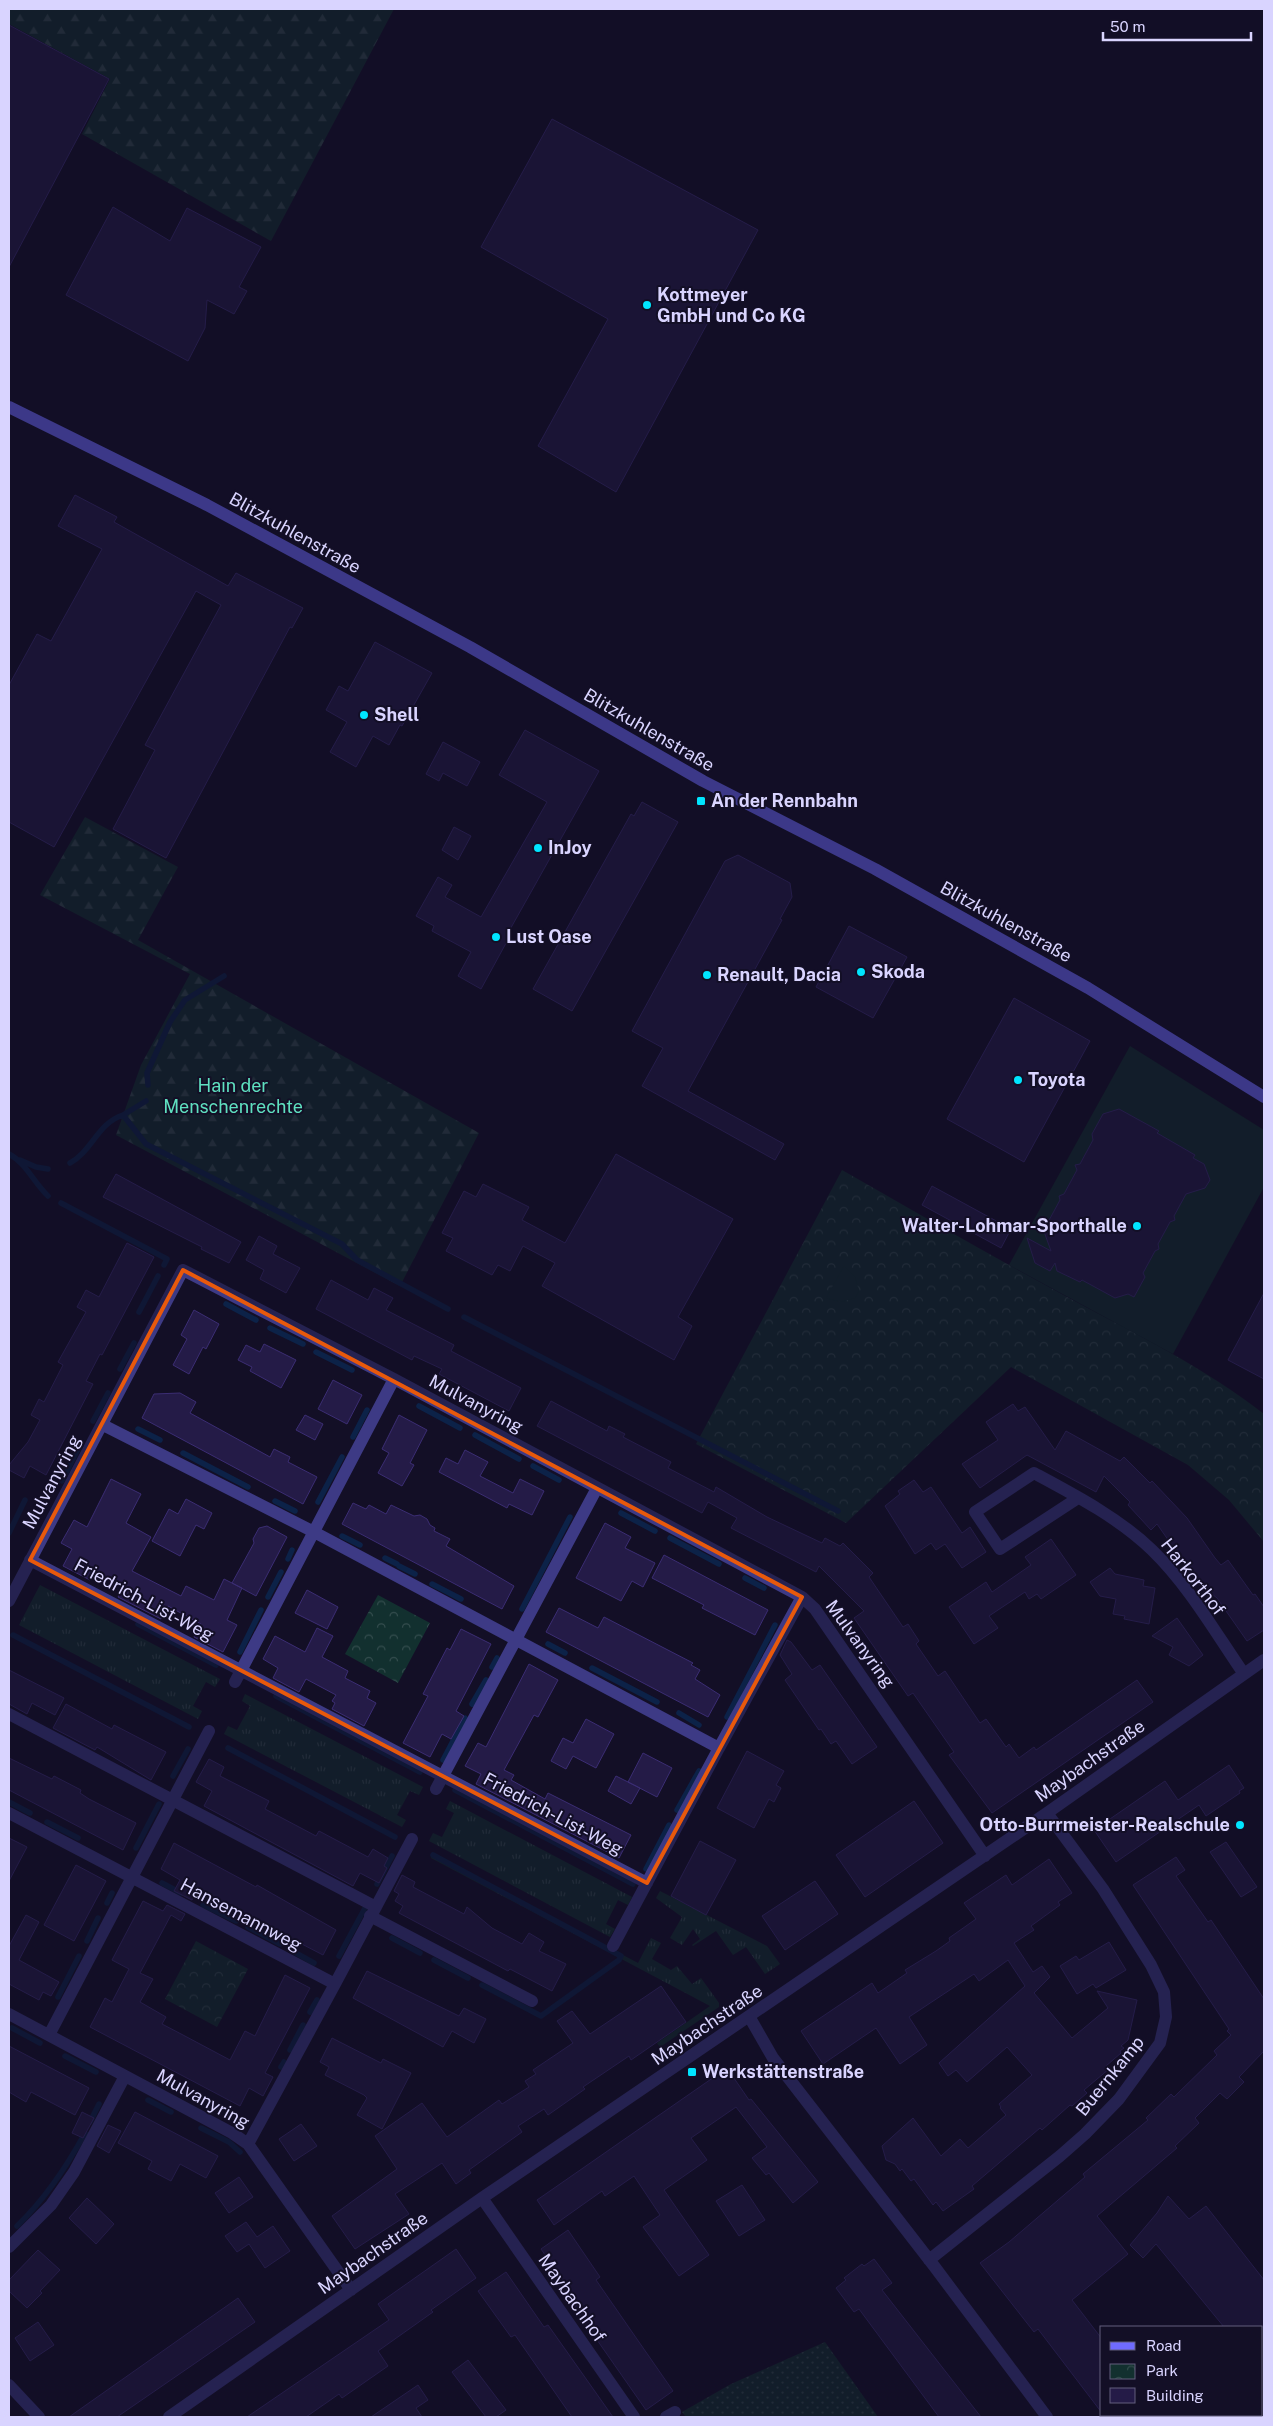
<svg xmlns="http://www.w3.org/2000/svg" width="1273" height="2426" font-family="'Public Sans',sans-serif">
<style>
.grass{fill:url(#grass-tufts)}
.forest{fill:url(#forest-firs)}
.park{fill:url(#park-crowns)}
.garden{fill:url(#garden-dots)}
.pitch{fill:#12302f}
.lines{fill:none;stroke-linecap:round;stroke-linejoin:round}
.stream{stroke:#0c2248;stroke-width:5.5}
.building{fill:#241b47;stroke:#3b2d73}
.street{stroke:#3d3a85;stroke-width:12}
.secondary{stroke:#6f6bff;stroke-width:12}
.marked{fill:none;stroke:#e8590c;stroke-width:4;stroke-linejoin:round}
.poi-dot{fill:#00e5ff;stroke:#130f26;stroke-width:2}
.labels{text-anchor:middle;stroke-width:4;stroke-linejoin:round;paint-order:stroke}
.poi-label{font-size:18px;font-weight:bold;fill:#d9d4ff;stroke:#130f26;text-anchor:start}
.street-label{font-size:18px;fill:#d9d4ff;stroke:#130f26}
.park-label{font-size:18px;fill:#5fe0c0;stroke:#130f26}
</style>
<defs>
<pattern id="grass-tufts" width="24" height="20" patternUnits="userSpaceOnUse" patternTransform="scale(1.25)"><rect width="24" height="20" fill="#12302f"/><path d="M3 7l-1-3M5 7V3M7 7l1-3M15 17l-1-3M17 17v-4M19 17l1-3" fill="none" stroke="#344d4e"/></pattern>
<pattern id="forest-firs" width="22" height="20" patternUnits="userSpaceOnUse" patternTransform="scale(1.25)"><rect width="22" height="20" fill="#12302f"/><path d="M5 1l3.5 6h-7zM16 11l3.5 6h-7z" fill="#344d4e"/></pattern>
<pattern id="park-crowns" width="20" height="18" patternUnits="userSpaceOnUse" patternTransform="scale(1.25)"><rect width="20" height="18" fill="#12302f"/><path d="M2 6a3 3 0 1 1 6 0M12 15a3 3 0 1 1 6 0" fill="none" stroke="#344d4e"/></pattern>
<pattern id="garden-dots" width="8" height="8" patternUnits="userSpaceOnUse" patternTransform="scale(1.25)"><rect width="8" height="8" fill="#12302f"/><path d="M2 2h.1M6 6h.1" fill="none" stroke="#344d4e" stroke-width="1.8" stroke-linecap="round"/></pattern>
</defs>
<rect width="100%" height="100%" fill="#130f26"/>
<path class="grass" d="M40 1585 220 1679 215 1687 206 1682 193 1706 202 1711 198 1719 19 1625Z
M245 1694 423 1787 419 1795 410 1791 397 1815 406 1820 402 1827 224 1734 228 1726 237 1730 250 1706 242 1701Z
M450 1801 632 1897 628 1905 618 1900 606 1924 615 1929 610 1937 429 1841 433 1833 442 1837 454 1813 446 1809Z
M433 1854 638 1963 651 1938 661 1943 652 1959 671 1970 677 1966 692 1984 701 1978 719 2003V2007L660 2047 657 2043 710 2006 431 1858Z
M660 1891 767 1946 780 1964 765 1974 746 1947 733 1955 716 1931 693 1946 692 1945 700 1939 693 1929 682 1945 670 1938 682 1917 656 1898Z"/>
<path class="forest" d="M9 9H394L271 241 82 134 110 79 9 24Z
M85 817 178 867 138 940 479 1133 400 1286 116 1135 141 1065 190 974 40 895Z"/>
<path class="park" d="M842 1170C917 1213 993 1257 1069 1298 1136 1334 1205 1368 1264 1414V1542L1229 1500 1188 1465 1011 1367 846 1523 696 1444Z
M378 1595 430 1623 398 1683 345 1654Z
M196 1941 248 1969 217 2027 165 1999Z"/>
<path class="garden" d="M825 2342 878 2417H686L682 2412 731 2384Z"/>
<path class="pitch" d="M1130 1046 1264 1130V1187L1173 1354 1009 1265Z
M844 1266 855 1277 859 1291 855 1298 841 1302 826 1298Z"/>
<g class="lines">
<path class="stream" d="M148 1085 147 1073 170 1022 185 1000 224 976
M123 1115 146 1101
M9 1154C26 1163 34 1183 48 1196
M20 1160 36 1167 48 1169
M70 1163C92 1151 98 1123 123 1115L146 1144 342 1244 357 1260 448 1309
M61 1203 167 1259 164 1265
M226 1304 256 1320
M139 1312 158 1276
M464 1317 838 1511
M270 1328 303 1344
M316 1352 352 1370
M120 1369 134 1343
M419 1406 460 1428
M93 1421 108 1393
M138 1429 160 1440
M475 1435 519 1459
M353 1437 367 1410
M183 1453 248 1487
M533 1466 559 1480
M62 1481 79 1447
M275 1501 295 1511
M318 1502 342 1457
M621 1513 655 1531
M9 1533 25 1500
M342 1536 360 1545
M670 1538 719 1564
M385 1558 397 1564
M288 1559 292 1550
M399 1566 415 1574
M745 1578 764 1588
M432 1584 461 1599
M268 1597 281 1572
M522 1609 570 1517
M138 1624 216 1665
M13 1635 189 1727
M548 1644 565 1653
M240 1652 261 1610
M492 1667 497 1658
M592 1668 657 1702
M276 1696 420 1772
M472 1704 486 1680
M679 1713 699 1725
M727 1717 775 1625
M228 1748 395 1837
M443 1760 465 1718
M173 1776 188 1749
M455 1790 633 1884
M9 1802 30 1813
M677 1810 699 1771
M47 1822 78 1838
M136 1848 159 1804
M433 1855 621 1956 619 1960 541 2016 482 1985
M646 1869 669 1825
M162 1883 181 1893
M377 1884 392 1856
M107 1903 112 1893
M203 1905 236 1921
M248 1927 280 1944
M392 1938 420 1953
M87 1941 98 1918
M294 1952 314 1963
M339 1956 365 1908
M434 1960 468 1978
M58 1997 79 1956
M310 2012 317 2000
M12 2028 40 2043
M290 2050 303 2025
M65 2056 96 2072
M281 2067 284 2062
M148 2100 171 2112
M90 2122 99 2104
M201 2128 229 2142 240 2152
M17 2226C46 2198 66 2168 85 2133"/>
</g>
<path class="building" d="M9 25 109 79 9 267Z
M552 119 758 230 616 492 538 446 608 319 481 247Z
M113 207 170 241 187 208 261 247 239 287 247 291 234 314 207 300 205 328 188 361 66 295Z
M75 495 117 517 114 522 228 586 236 573 303 608 292 628 290 627 166 858 113 829 155 750 145 745 221 605 196 591 54 847 9 822V685L37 634 51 641 102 549 58 526Z
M375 642 432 673 402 726 400 725 389 745 373 736 356 767 330 752 347 722 326 710 339 686 348 691Z
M525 730 599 771 508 933 511 934 481 989 458 976 471 952 432 931 434 926 416 916 438 877 452 885 445 897 481 917 547 802 499 775Z
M443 742 480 762 467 786 443 773 439 781 426 774Z
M642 802 678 822 572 1011 533 989 631 814 634 816Z
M454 827 471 836 458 860 442 850Z
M738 855 790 883 792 897 780 919 782 920 688 1091 784 1144 775 1160 642 1086 663 1048 632 1031 725 861Z
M849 926 907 957 873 1018 816 987Z
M1014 998 1090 1041 1024 1162 947 1119Z
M1119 1109 1159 1131 1157 1133 1195 1155 1193 1158 1204 1164 1210 1180 1205 1188 1186 1194 1174 1216 1175 1220 1170 1222 1158 1244 1159 1249 1155 1251 1143 1273 1145 1277 1134 1297 1128 1294 1115 1298 1082 1280 1080 1282 1057 1271 1055 1263 1050 1271 1035 1263 1027 1238 1051 1251 1042 1226 1047 1224 1060 1200 1059 1196 1064 1194 1077 1170 1075 1165 1080 1164 1093 1140 1092 1134 1103 1114Z
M616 1154 733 1219 678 1317 692 1326 674 1360 542 1286 555 1263 523 1246 510 1271 498 1265 492 1275 446 1251 453 1238 442 1233 464 1191 476 1197 483 1184 529 1207 522 1220 565 1243Z
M116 1174 241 1242 229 1263 201 1249 202 1247 103 1197Z
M932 1186 1011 1229 1001 1248 922 1205Z
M259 1236 277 1246 273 1254 300 1268 286 1293 260 1279 264 1270 246 1260Z
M127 1243 154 1257 102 1355 100 1354 86 1381 93 1384 46 1475 30 1466 24 1478 9 1470V1465L28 1442 40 1420 31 1415 39 1399 44 1402 63 1365 58 1362 86 1312 77 1307 86 1290 99 1297Z
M331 1280 368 1300 374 1288 393 1298 386 1310 454 1345 451 1351 521 1388 509 1411 439 1374 442 1369 414 1356 412 1360 316 1309Z
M1264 1293V1379L1228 1360Z
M194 1310 219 1324 206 1349 203 1347 189 1374 173 1365 187 1339 181 1335Z
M264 1344 296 1360 281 1388 250 1371 252 1367 238 1360 246 1345 260 1352Z
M333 1380 362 1395 347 1424 318 1409Z
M180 1393 196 1402 190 1413 270 1457 274 1449 290 1457 288 1462 317 1477 303 1504 142 1418 154 1394Z
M551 1401 607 1431 609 1426 625 1434 623 1437 671 1462 668 1468 714 1492 716 1487 767 1517 822 1543 825 1538 840 1546 843 1543 873 1573 869 1577 903 1627 908 1624 919 1641 916 1644 938 1676 945 1671 980 1723 986 1719 1006 1747 1009 1744 1019 1758 1034 1747 1036 1750 1137 1680 1153 1702 992 1813 949 1755 954 1752 913 1693 908 1696 854 1618 864 1611 819 1566 816 1572 731 1528 737 1518 708 1502 702 1513 537 1426Z
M1013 1404 1018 1411 1025 1407 1055 1450 1066 1431 1120 1461 1124 1457 1150 1483 1152 1481 1187 1518 1215 1558 1221 1565 1228 1560 1253 1595 1255 1594 1264 1607V1630L1247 1641 1217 1598 1212 1594 1208 1597 1157 1524 1151 1530 1128 1505 1130 1502 1104 1476 1096 1492 1027 1455 980 1488 962 1464 998 1440 986 1422Z
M305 1415 323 1424 315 1440 296 1430Z
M399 1415 427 1430 410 1463 414 1465 402 1486 378 1473 389 1453 382 1449Z
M465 1450 488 1462 480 1476 513 1493 520 1479 544 1491 532 1515 509 1504 507 1508 439 1472 446 1458 458 1464Z
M111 1479 141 1494 126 1523 151 1537 132 1571 181 1596 186 1586 214 1600 224 1579 242 1588 227 1620 237 1625 223 1652 194 1637 201 1624 168 1606 161 1619 118 1597 124 1587 95 1571 90 1580 63 1566 72 1549 61 1543 74 1520 87 1527Z
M914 1480 923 1492 931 1487 962 1533 970 1527 986 1552 962 1568 945 1544 936 1550 931 1543 915 1554 885 1506 900 1494 898 1491Z
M186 1499 212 1513 204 1529 196 1525 180 1556 152 1541 169 1509 178 1514Z
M353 1503 366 1509 369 1505 386 1514 391 1505 414 1516 420 1515 427 1519 430 1525 435 1528 434 1531 450 1539 446 1546 514 1586 502 1609 342 1524Z
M605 1523 631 1537 625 1548 655 1563 643 1587 632 1581 621 1601 576 1578Z
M267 1526 287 1537 256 1596 232 1583 254 1543 253 1539 259 1528Z
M1051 1539 1076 1575 1041 1599 1037 1594 1029 1599 1025 1592 989 1616 998 1628 974 1644 949 1607 986 1582 992 1592 1031 1565 1025 1557Z
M664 1555 768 1610 755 1635 702 1608 704 1605 652 1578Z
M1110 1568 1115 1574 1144 1580 1143 1586 1155 1588 1149 1624 1124 1619 1125 1616 1113 1614 1116 1599 1100 1596 1090 1582Z
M307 1590 338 1607 327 1629 295 1613Z
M559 1608 598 1628 604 1617 693 1663 691 1665 700 1670 695 1679 720 1695 708 1717 546 1632Z
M1177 1618 1203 1655 1189 1666 1169 1655 1173 1647 1152 1636Z
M317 1628 333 1636 322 1657 348 1671 345 1678 370 1691 367 1698 376 1703 364 1726 332 1709 335 1703 332 1701 336 1695 306 1679 299 1692 273 1678 278 1668 263 1659 275 1636 305 1652Z
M461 1629 491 1644 456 1711 464 1716 451 1739 442 1734 430 1757 403 1743 428 1696 423 1694 447 1648 450 1650Z
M787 1640 791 1642 812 1670 820 1665 877 1747 852 1764 836 1741 831 1744 821 1729 819 1730 785 1680 792 1674 780 1655Z
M529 1664 558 1680 538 1717 534 1715 504 1770 514 1775 511 1780 545 1799 548 1793 631 1835 619 1858 476 1784 481 1774 465 1766 478 1743 486 1747Z
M9 1670 64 1698 55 1715 32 1703 27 1714 9 1704Z
M66 1704 112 1729 114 1725 166 1752 151 1780 97 1747 95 1750 53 1728Z
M586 1719 614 1734 596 1768 573 1756 566 1769 551 1761 563 1738 573 1743Z
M747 1751 784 1771 776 1785 781 1788 774 1802 769 1799 754 1828 717 1808Z
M643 1753 672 1768 657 1797 628 1782Z
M9 1758 52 1779 54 1776 81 1790 80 1793 89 1799 136 1823 123 1850 9 1790Z
M209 1759 224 1767 220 1776 269 1801 265 1809 316 1836 319 1831 368 1857 373 1849 388 1858 384 1866 387 1868 379 1883 360 1873 353 1886 204 1806 212 1791 196 1782Z
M1229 1765 1244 1788 1239 1791 1240 1793 1206 1816 1199 1805 1116 1862 1094 1830 1165 1781 1178 1800Z
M616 1776 640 1788 631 1804 608 1791Z
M914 1801 943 1843 865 1897 836 1855Z
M9 1838 27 1847 9 1881Z
M700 1841 736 1860 706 1915 671 1896Z
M1226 1842 1257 1887 1241 1897 1210 1852Z
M174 1843 256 1887 257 1885 336 1930 323 1955 198 1890 192 1900 174 1891 180 1880 161 1869Z
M1176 1857 1185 1870 1176 1876 1208 1922 1211 1920 1264 1999V2051L1239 2077 1244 2082 1227 2099 1220 2093 1195 2118 1199 2123 1175 2146 1177 2148 1097 2216 1128 2254 1072 2300 1102 2339V2413L1038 2329 1034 2332 980 2263 1009 2242 1085 2177 1083 2174 1148 2120 1146 2118 1171 2094 1174 2097 1217 2055 1214 2051 1231 2035 1227 2031 1229 2029 1133 1885Z
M1049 1859 1072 1893 1058 1902 1060 1905 1031 1926 1034 1930 1014 1943 1033 1972 1042 1966 1050 1977 1034 1993 1072 2038 1108 2008 1097 1991 1137 2000 1128 2040 1121 2046 1124 2048 1120 2051 1121 2053 1106 2066 1109 2069 1084 2090 1087 2093 1072 2106 1070 2105 1042 2130 1040 2128 972 2186 974 2189 943 2211 936 2202 933 2205 914 2179 911 2181 902 2169 900 2171 895 2164 886 2160 882 2146 913 2118 941 2156 960 2139 968 2148 1006 2115 1000 2108 1001 2107 999 2104 1032 2075 1007 2047 967 2082 956 2070 948 2076 939 2063 1025 1986 1008 1960 979 1981 974 1974 909 2017 927 2045 900 2064 876 2028 823 2064 801 2031 872 1983 878 1993 907 1973 905 1970 936 1951 950 1941 949 1938 976 1919 964 1903 1006 1875 1012 1885Z
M76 1865 106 1881 74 1941 44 1925Z
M402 1875 415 1882 413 1887 464 1914 467 1907 492 1928 522 1944 529 1933 544 1942 539 1951 566 1964 552 1991 510 1969 508 1971 399 1913 403 1906 395 1901 399 1894 394 1891Z
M815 1881 838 1914 785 1950 762 1916Z
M143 1901 163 1911 167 1905 185 1914 181 1921 171 1915 140 1973 153 1979 140 2002 166 2017 162 2024 183 2035 230 2060 245 2031 255 2036 285 1975 310 1988 265 2073 273 2077 263 2096 249 2088 240 2106 90 2027 105 1998 112 2002 129 1969 112 1960Z
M26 1915 39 1922 19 1960 59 1982 51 1996 43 1992 39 2000 9 1984V1946Z
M1109 1942 1126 1970 1096 1988 1093 1984 1077 1994 1060 1966 1076 1956 1079 1960Z
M367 1971 459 2016 464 2008 486 2019 474 2043 452 2031 443 2047 353 1998Z
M661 1986 686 2022 631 2060 629 2056 583 2087 585 2089 548 2115 544 2109 518 2126 522 2132 469 2170 471 2173 456 2184 442 2163 395 2194 409 2214 355 2249 332 2216 397 2169 375 2136 422 2103 447 2137 499 2100 502 2104 529 2087 525 2081 536 2074 533 2070 573 2043 557 2021 572 2011 590 2034Z
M332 2038 381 2063 383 2059 411 2073 382 2129 357 2115 367 2098 364 2095 325 2075 329 2067 320 2062Z
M9 2046 89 2088 75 2115 31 2092 26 2102 9 2092Z
M727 2068 749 2100 751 2099 818 2182 793 2203 769 2173 766 2175 752 2158 767 2147 736 2107 691 2138 707 2160 664 2190 709 2255 679 2276 643 2227 660 2215 634 2176 605 2196 602 2191 554 2225 537 2200Z
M82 2112 94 2118 83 2138 72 2133Z
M135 2112 218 2156 206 2178 180 2164 171 2181 148 2169 152 2161 118 2143Z
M301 2124 317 2146 294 2161 279 2139Z
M108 2125 121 2131 109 2153 97 2146Z
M239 2177 253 2197 229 2213 215 2193Z
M742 2185 765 2220 739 2236 716 2201Z
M1168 2196 1189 2219 1206 2206 1264 2280V2327H1224L1156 2244 1143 2258 1130 2245 1157 2213Z
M87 2198 114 2224 96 2244 69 2218Z
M246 2222 257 2237 273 2226 290 2251 265 2268 249 2244 237 2252 225 2236Z
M568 2230 600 2277 596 2280 673 2391 646 2410 574 2307 579 2304 541 2249Z
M456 2249 476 2278 431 2310 433 2312 378 2351 388 2366 342 2398 339 2394 306 2417H247L389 2320 378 2304Z
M38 2250 60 2270 40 2291 42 2293 27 2308 9 2291V2280Z
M874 2259 892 2283 882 2290 981 2417H939L859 2309 854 2312 836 2288 846 2280 844 2278 862 2264 864 2266Z
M506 2272 544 2327 548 2325 613 2417H572L515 2335 511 2337 478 2291Z
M238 2298 255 2322 117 2417H69Z
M38 2322 54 2345 30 2361 15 2338Z
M468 2360 506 2410 496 2417H486L452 2372Z
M418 2385 428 2400 416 2408 422 2417H371Z"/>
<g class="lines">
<path class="street" d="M103 1425 314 1532 719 1748 802 1597
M1078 1498 1000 1549 975 1512 1034 1473C1075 1495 1119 1518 1152 1550 1189 1586 1215 1632 1244 1674
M30 1560 647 1883
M9 1601 183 1270 394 1379 802 1597 815 1609 985 1856
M235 1682 394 1379
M9 1714 376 1907
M436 1789 597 1488
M9 1813 335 1984 248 2144
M370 1916 532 2001
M613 1946 719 1748
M335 1984 412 1839
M9 2014 232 2133 248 2144 351 2290
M750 2018 773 2058 934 2266 1047 2417
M49 2035 209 1731
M482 2198 634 2417
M9 2247 51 2205 74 2172 125 2076
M929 2260 1060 2156 1085 2134 1119 2099 1160 2043 1166 2017 1164 1992 1151 1965 1103 1889 1047 1813
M9 2385 39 2417
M169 2417 482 2198 1047 1813 1264 1660
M666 2417 675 2412"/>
<path class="secondary" d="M9 407 207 505 470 647 703 781 875 869 1088 988 1264 1097"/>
</g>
<path d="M0 0H1273V2426H0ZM183 1270 802 1597 647 1883 30 1560Z" fill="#130f26" fill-opacity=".55" fill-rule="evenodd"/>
<path class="marked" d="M183 1270 802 1597 647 1883 30 1560Z"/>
<g class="poi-dot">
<circle cx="647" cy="305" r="5"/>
<circle cx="364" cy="715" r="5"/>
<rect x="696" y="796" width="10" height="10" rx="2.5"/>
<circle cx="538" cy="848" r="5"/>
<circle cx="496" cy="937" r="5"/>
<circle cx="861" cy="972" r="5"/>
<circle cx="707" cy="975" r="5"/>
<circle cx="1018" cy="1080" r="5"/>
<circle cx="1137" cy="1226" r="5"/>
<circle cx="1240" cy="1825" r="5"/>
<rect x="687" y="2067" width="10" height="10" rx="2.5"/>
</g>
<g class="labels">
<g class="poi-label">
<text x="657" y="301">Kottmeyer<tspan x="657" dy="21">GmbH und Co KG</tspan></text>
<text x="374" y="721">Shell</text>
<text x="711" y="807">An der Rennbahn</text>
<text x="548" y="854">InJoy</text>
<text x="506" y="943">Lust Oase</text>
<text x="871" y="978">Skoda</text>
<text x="717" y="981">Renault, Dacia</text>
<text x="1028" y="1086">Toyota</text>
<text x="1127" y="1232" text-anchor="end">Walter-Lohmar-Sporthalle</text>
<text x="1230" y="1831" text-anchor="end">Otto-Burrmeister-Realschule</text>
<text x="702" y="2078">Werkstättenstraße</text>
</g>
<g class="street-label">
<text transform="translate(295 533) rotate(29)" y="6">Blitzkuhlenstraße</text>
<text transform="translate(649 730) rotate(30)" y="6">Blitzkuhlenstraße</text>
<text transform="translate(1006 922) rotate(29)" y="6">Blitzkuhlenstraße</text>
<text transform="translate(476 1404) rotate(28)" y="6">Mulvanyring</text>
<text transform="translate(52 1482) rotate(-62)" y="6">Mulvanyring</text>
<text transform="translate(1193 1577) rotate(52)" y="6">Harkorthof</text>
<text transform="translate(144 1600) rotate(28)" y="6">Friedrich-List-Weg</text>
<text transform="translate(860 1644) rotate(54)" y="6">Mulvanyring</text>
<text transform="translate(1090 1761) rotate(-35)" y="6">Maybachstraße</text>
<text transform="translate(553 1814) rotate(28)" y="6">Friedrich-List-Weg</text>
<text transform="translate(241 1915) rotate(28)" y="6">Hansemannweg</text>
<text transform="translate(707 2025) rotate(-34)" y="6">Maybachstraße</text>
<text transform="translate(1110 2076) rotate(-51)" y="6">Buernkamp</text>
<text transform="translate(203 2099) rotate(29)" y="6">Mulvanyring</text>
<text transform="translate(373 2253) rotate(-35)" y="6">Maybachstraße</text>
<text transform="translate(572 2298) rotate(55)" y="6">Maybachhof</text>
</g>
<g class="park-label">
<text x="233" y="1092">Hain der<tspan x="233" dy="21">Menschenrechte</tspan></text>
</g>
</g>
<rect width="1273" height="2426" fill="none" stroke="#d9d4ff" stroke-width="20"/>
<rect x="1100" y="2326" width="162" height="90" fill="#130f26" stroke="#625e7d"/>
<rect x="1110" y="2342" width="25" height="8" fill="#6f6bff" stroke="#625e7d"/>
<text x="1146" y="2351" font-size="15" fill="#d9d4ff">Road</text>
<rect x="1110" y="2364" width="25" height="15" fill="url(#park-crowns)" stroke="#625e7d"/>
<text x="1146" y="2376" font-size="15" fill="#d9d4ff">Park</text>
<rect x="1110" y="2388" width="25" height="15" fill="#241b47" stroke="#625e7d"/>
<text x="1146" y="2401" font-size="15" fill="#d9d4ff">Building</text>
<path d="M1103 32v8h148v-8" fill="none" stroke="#d9d4ff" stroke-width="2.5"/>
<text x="1110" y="32" font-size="15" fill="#d9d4ff" stroke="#130f26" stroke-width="4" paint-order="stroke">50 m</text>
</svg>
